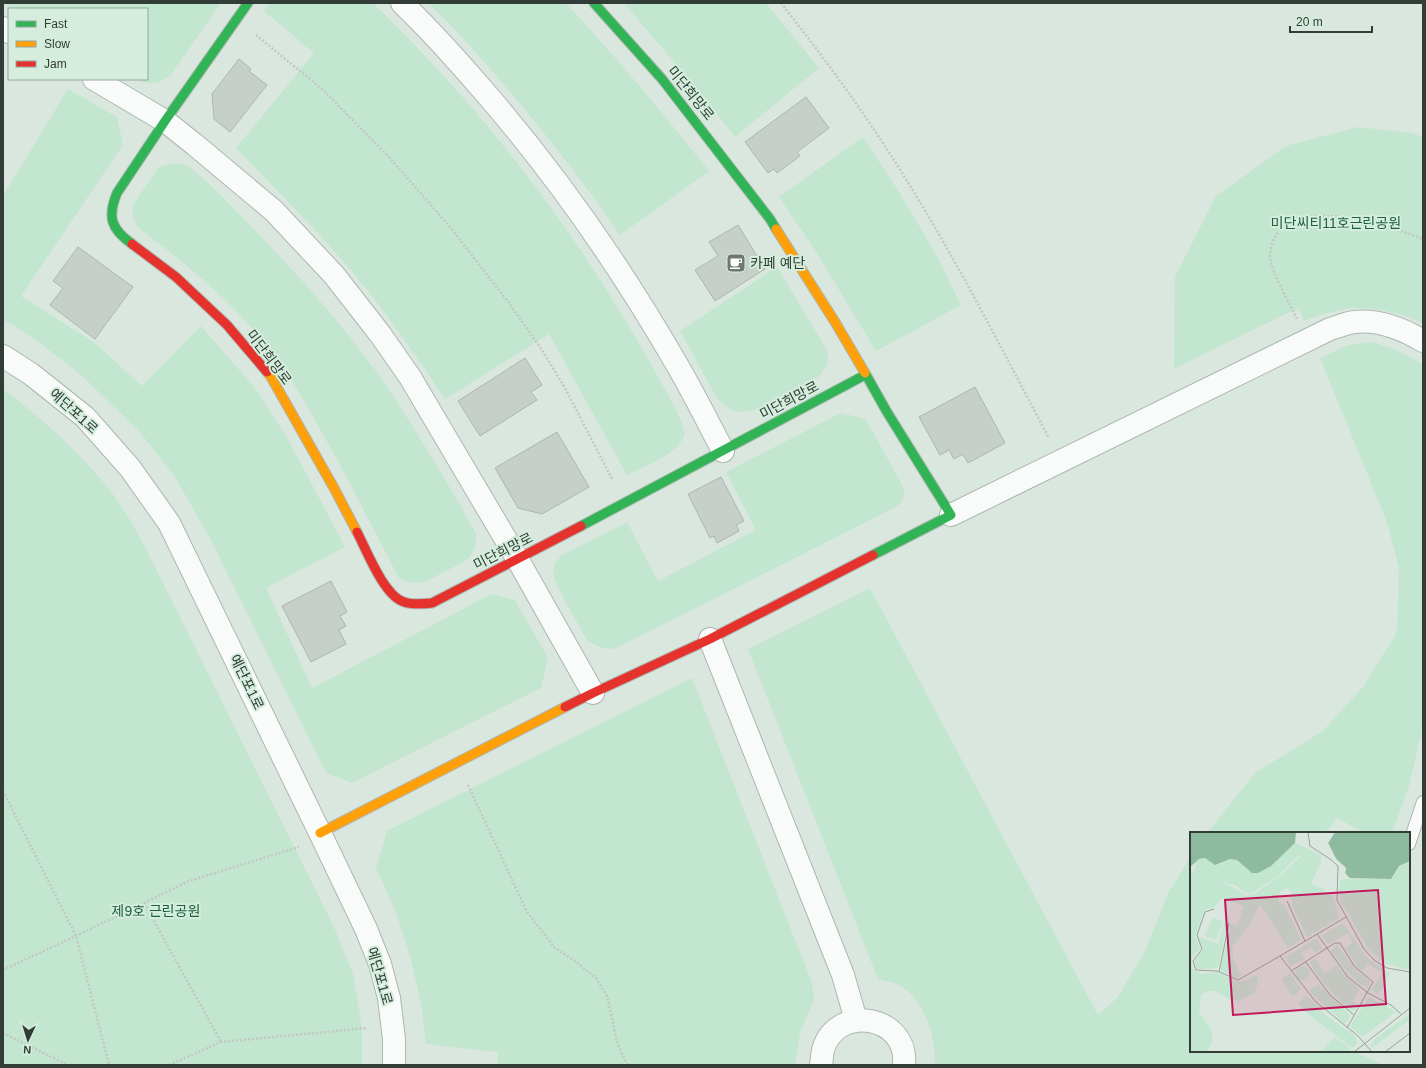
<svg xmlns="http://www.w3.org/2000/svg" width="1426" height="1068" font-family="Helvetica,'Noto Sans KR',sans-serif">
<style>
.green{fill:#c3e6d0}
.building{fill:#c6d0c9;stroke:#abb6af}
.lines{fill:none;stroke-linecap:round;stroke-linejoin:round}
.lane-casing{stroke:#acb7af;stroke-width:14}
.street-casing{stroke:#acb7af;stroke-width:24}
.fast-casing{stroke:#acb7af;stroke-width:11}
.slow-casing{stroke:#acb7af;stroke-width:11}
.jam-casing{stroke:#acb7af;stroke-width:11}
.path{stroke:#c3c7c4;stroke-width:2.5;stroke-dasharray:2 2;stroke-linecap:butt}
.lane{stroke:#f9fbfa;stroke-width:12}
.street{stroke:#f9fbfa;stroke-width:22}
.fast{stroke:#30b455;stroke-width:9}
.slow{stroke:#ff9f0a;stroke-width:9}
.jam{stroke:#e5322d;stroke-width:9}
.labels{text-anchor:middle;stroke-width:4;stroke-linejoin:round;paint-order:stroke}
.street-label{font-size:14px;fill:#333d37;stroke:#d4eddd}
.park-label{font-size:14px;fill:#1e613f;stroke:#d4eddd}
.poi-label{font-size:14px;fill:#333d37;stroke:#d4eddd;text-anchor:start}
.inset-road{fill:none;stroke:#97a39b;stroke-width:1}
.view{fill:#c2185b;fill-opacity:0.15;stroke:#c2185b;stroke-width:2}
.inset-edge{fill:none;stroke:#333d37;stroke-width:2}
</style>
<rect width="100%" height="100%" fill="#dae7de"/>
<path class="green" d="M4 3H221L172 73C162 84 148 86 136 79H147V9H13Z
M269 3H373C423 52 471 104 514 159 568 227 615 300 657 375 663 387 687 424 684 436 678 454 643 467 627 475L549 334 445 399C413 351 380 303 342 260 308 221 272 185 236 148L314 53 264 11Z
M428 3H566C616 57 663 113 709 171L620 235C588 188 553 143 516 99 488 66 460 33 428 3Z
M624 3H766L819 68 735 137 702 95Z
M68 89 117 117 123 145 21 296 95 343 142 386 201 326 255 388 288 439 345 547 266 588 312 688 492 594 515 600 548 658 541 688 352 783 326 773 211 540 175 477 139 431 82 376 39 342 3 319V196Z
M1358 127 1412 133 1423 137V324C1405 313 1373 307 1352 308 1336 310 1319 315 1304 321L1298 308 1174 369 1175 277 1216 196 1286 146Z
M863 137 899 192 936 254 961 305 876 351 817 253 779 197Z
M174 163C177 164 180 163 183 164 197 169 230 205 241 216 294 270 345 326 388 388 419 435 448 484 476 533 476 545 475 553 465 561L425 582C415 584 408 583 399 578 376 534 354 490 330 447 313 416 296 385 275 356 238 307 190 266 141 230L137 226 132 213 134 203 159 167Z
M777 267 827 350 828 358 827 365 818 377 755 410 740 412 731 410 718 400 680 331Z
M1371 342 1395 349 1423 364V727L1409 786 1392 833H1364L1337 818 1326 833H1207L1255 773 1323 731 1363 687 1397 632 1399 568 1387 522 1320 358 1348 345Z
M3 389C37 415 70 443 98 476 117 497 131 521 144 545L334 927 353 974 362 1028V1065H3Z
M841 413 866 419 903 487C905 495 904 500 898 506L614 649C604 649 595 646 587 640 581 628 554 584 553 574 553 566 557 560 562 555L627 522 658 581 756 530 726 472Z
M870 588 1098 1015 1118 997 1145 951 1169 891 1191 857V1051H1353L1383 1065H935C935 1036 926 1001 899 985 894 982 884 981 878 979L748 649Z
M692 678 812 983 814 1000 800 1033 795 1065H497L498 1052 426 1044 421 1003 411 960 396 912 376 868 387 831Z"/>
<path class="building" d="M239 59 251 69 249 71 267 85 230 132 214 119 212 94Z
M806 97 829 128 797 152 800 156 777 173 774 169 768 173 745 142Z
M738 225 765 269 715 301 695 270 718 256 709 242Z
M78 247 133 287 95 339 50 305 63 288 53 281Z
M525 358 542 385 531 392 537 400 480 436 458 401Z
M975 387 1005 443 968 463 963 454 954 459 949 450 940 455 919 417Z
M557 432 589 487 542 514 518 508 495 468Z
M721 477 744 521 736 525 739 531 717 543 714 536 710 538 688 494Z
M331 581 347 612 340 616 346 626 339 630 346 644 311 662 282 606Z"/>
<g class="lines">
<g class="lane-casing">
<path id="lane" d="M1409 844 1423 802"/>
</g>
<g class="street-casing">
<path id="street" d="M402 3C430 30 457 60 482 89 556 174 620 266 676 363 693 392 708 422 723 451
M3 28 9 32
M94 79 165 121 194 144 274 211 334 275 380 334 410 377 518 560 593 693
M3 356 31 374 85 417 130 468 169 523 320 833 366 929 380 964 389 998 394 1039V1065
M951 515 1330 329C1337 327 1346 323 1354 322 1378 319 1403 329 1423 341
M710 639 843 975 856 1020
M821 1065C822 1060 822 1054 823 1050 836 1003 909 1015 904 1065"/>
</g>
<g class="fast-casing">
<path id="fast" d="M594 3 662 79 770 219 776 229
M132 244C111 229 107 217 117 193L165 121 248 3
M865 373 887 412 951 515 873 555
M581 526 865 375"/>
</g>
<g class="slow-casing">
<path id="slow" d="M776 229 835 322 865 373
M267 372 271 377 334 488 357 532
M320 833 565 707"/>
</g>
<g class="jam-casing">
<path id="jam" d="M132 244 176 277 227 325 267 372
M357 532C367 551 384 596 404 602 413 605 423 604 432 603L581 526
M565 707 593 693 710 639 873 555"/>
</g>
<path class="path" d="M781 3C826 60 869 119 907 181 959 264 1003 352 1049 438
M256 35 322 89 389 157 450 227 509 303 542 350 565 388 613 481
M1297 319C1290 304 1271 272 1270 257 1270 250 1272 243 1275 237 1285 218 1304 216 1322 216 1359 216 1389 226 1423 239
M468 785 527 912 555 948 575 961 596 978 607 996 617 1042 627 1065
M3 791 76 936 109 1065
M144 903 221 1042
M3 970 76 936 189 881 299 847
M3 1033 68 1065
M169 1065 221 1042 367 1028"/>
<use href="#lane" class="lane"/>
<use href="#street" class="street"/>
<use href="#fast" class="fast"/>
<use href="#slow" class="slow"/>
<use href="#jam" class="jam"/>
</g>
<defs>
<g id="cafe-square" transform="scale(1)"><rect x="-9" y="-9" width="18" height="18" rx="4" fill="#6d7871" stroke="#d4eddd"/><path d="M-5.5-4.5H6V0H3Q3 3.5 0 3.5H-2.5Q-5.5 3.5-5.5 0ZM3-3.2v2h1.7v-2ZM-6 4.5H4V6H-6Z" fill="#fff"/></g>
</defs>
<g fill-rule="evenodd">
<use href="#cafe-square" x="736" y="263"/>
</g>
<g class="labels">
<g class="street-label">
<text transform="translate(691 93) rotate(51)" y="5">미단희망로</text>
<text transform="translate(269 357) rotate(53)" y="5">미단희망로</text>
<text transform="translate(789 400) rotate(-28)" y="5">미단희망로</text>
<text transform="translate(74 411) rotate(42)" y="5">예단포1로</text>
<text transform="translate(503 551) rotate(-27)" y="5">미단희망로</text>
<text transform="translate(247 682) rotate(64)" y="5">예단포1로</text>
<text transform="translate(380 976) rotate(74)" y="5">예단포1로</text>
</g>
<g class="park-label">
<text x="1336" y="228">미단씨티11호근린공원</text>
<text x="156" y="916">제9호 근린공원</text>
</g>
<g class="poi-label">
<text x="750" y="268">카페 예단</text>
</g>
</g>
<g transform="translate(1190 832)">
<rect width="220" height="220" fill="#dae7de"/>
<path d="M220 0 209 35 220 29V137H213L195 131 179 118 151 70 149 57 151 47H201ZM105 11 131 23V30L121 52 134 57 135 63H143L149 86 117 105 102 73V60L97 56 92 58 88 63 89 70 95 74 111 108 98 116 70 72 60 92 42 115 43 127 52 144 46 146 31 139 30 135 41 92 47 94 54 74 33 66 23 76 15 77 5 104 10 115 1 128 2 136 11 142 27 140 45 149H55L67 142 68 151 64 161 49 169 39 167 26 159H18L11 163 9 180 21 197 23 208 17 220H0V44L5 38 6 29 15 26 22 31 31 32 40 27 47 28 62 40 81 34ZM113 22 92 43 64 62 55 63 43 55 26 49 45 53 56 61 63 60 90 43 103 28ZM22 86 33 89 26 108 15 104ZM35 89 38 90 28 136 6 137 5 128 13 117 8 105 28 112ZM153 91 178 127 200 141 188 163 182 158 192 141 178 132 172 139 166 133 155 116 163 111 158 101 139 112 133 106V103ZM125 107 128 108 132 117 125 121 121 115 111 121 115 127 100 134 96 125ZM147 113 164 136 180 149 178 156 170 152 152 134 141 119ZM125 126 135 141 146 133 170 158 162 169 168 173 165 178 161 179 152 171 130 147 120 131ZM105 141a7 7 0 1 1 14 0a7 7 0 1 1-14 0ZM100 141 111 157 103 164 91 147ZM128 152 160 183 157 190 154 191 119 159ZM116 163 137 184 166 205 167 211 162 216 119 183 108 171ZM179 165 206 180 173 205 162 197 161 193ZM220 182V192L218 189 182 216 180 214 187 205ZM144 206 155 212 160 217 158 220H130Z" fill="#c3e6d0" fill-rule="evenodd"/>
<path d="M0 0H106L105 11 81 34 68 41H62L47 28 40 27 25 33 15 26 9 27 0 35ZM145 0H220V29L209 34 201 47 160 46 155 41 156 36 146 27 138 11Z" fill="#8ebaa0"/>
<path d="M142 0H145L138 11 146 27 156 36 155 41 159 47 154 43V37L145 28 136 12Z" fill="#dae7de"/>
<path class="inset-road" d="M118 0 120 14 140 27 148 34 147 68 174 117 184 128 197 136 220 140M97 69 115 109M24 77 15 80 7 103 12 117 3 129 6 138 27 139 48 148 90 124M156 85 90 124 125 169 168 204 182 220M127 102 158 145 178 161 201 173 211 182M115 129 140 163 164 183M101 139 145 111H150L164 134 183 150 157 196M29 140 39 91M164 220 220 176M195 220 220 201"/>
<path class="view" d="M188 58 196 172 43 183 35 68Z"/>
<rect width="220" height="220" class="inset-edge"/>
</g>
<rect width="1426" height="1068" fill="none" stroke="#333d37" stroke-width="8"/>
<rect x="8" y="8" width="140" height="72" fill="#d4eddd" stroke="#94a79b"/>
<rect x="16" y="21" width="20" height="6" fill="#30b455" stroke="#94a79b"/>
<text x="44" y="28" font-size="12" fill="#333d37">Fast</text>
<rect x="16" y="41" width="20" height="6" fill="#ff9f0a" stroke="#94a79b"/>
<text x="44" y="48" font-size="12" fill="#333d37">Slow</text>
<rect x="16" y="61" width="20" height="6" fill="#e5322d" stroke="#94a79b"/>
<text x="44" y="68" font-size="12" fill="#333d37">Jam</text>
<g transform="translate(28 1040) rotate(184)" stroke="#d4eddd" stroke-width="3" paint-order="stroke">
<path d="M0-3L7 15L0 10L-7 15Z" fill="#333d37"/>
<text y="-6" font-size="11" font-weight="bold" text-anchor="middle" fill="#333d37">N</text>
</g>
<path d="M1290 26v6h82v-6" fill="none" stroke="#333d37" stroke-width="2"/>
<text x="1296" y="26" font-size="12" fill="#333d37" stroke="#d4eddd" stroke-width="3" paint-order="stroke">20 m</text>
</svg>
